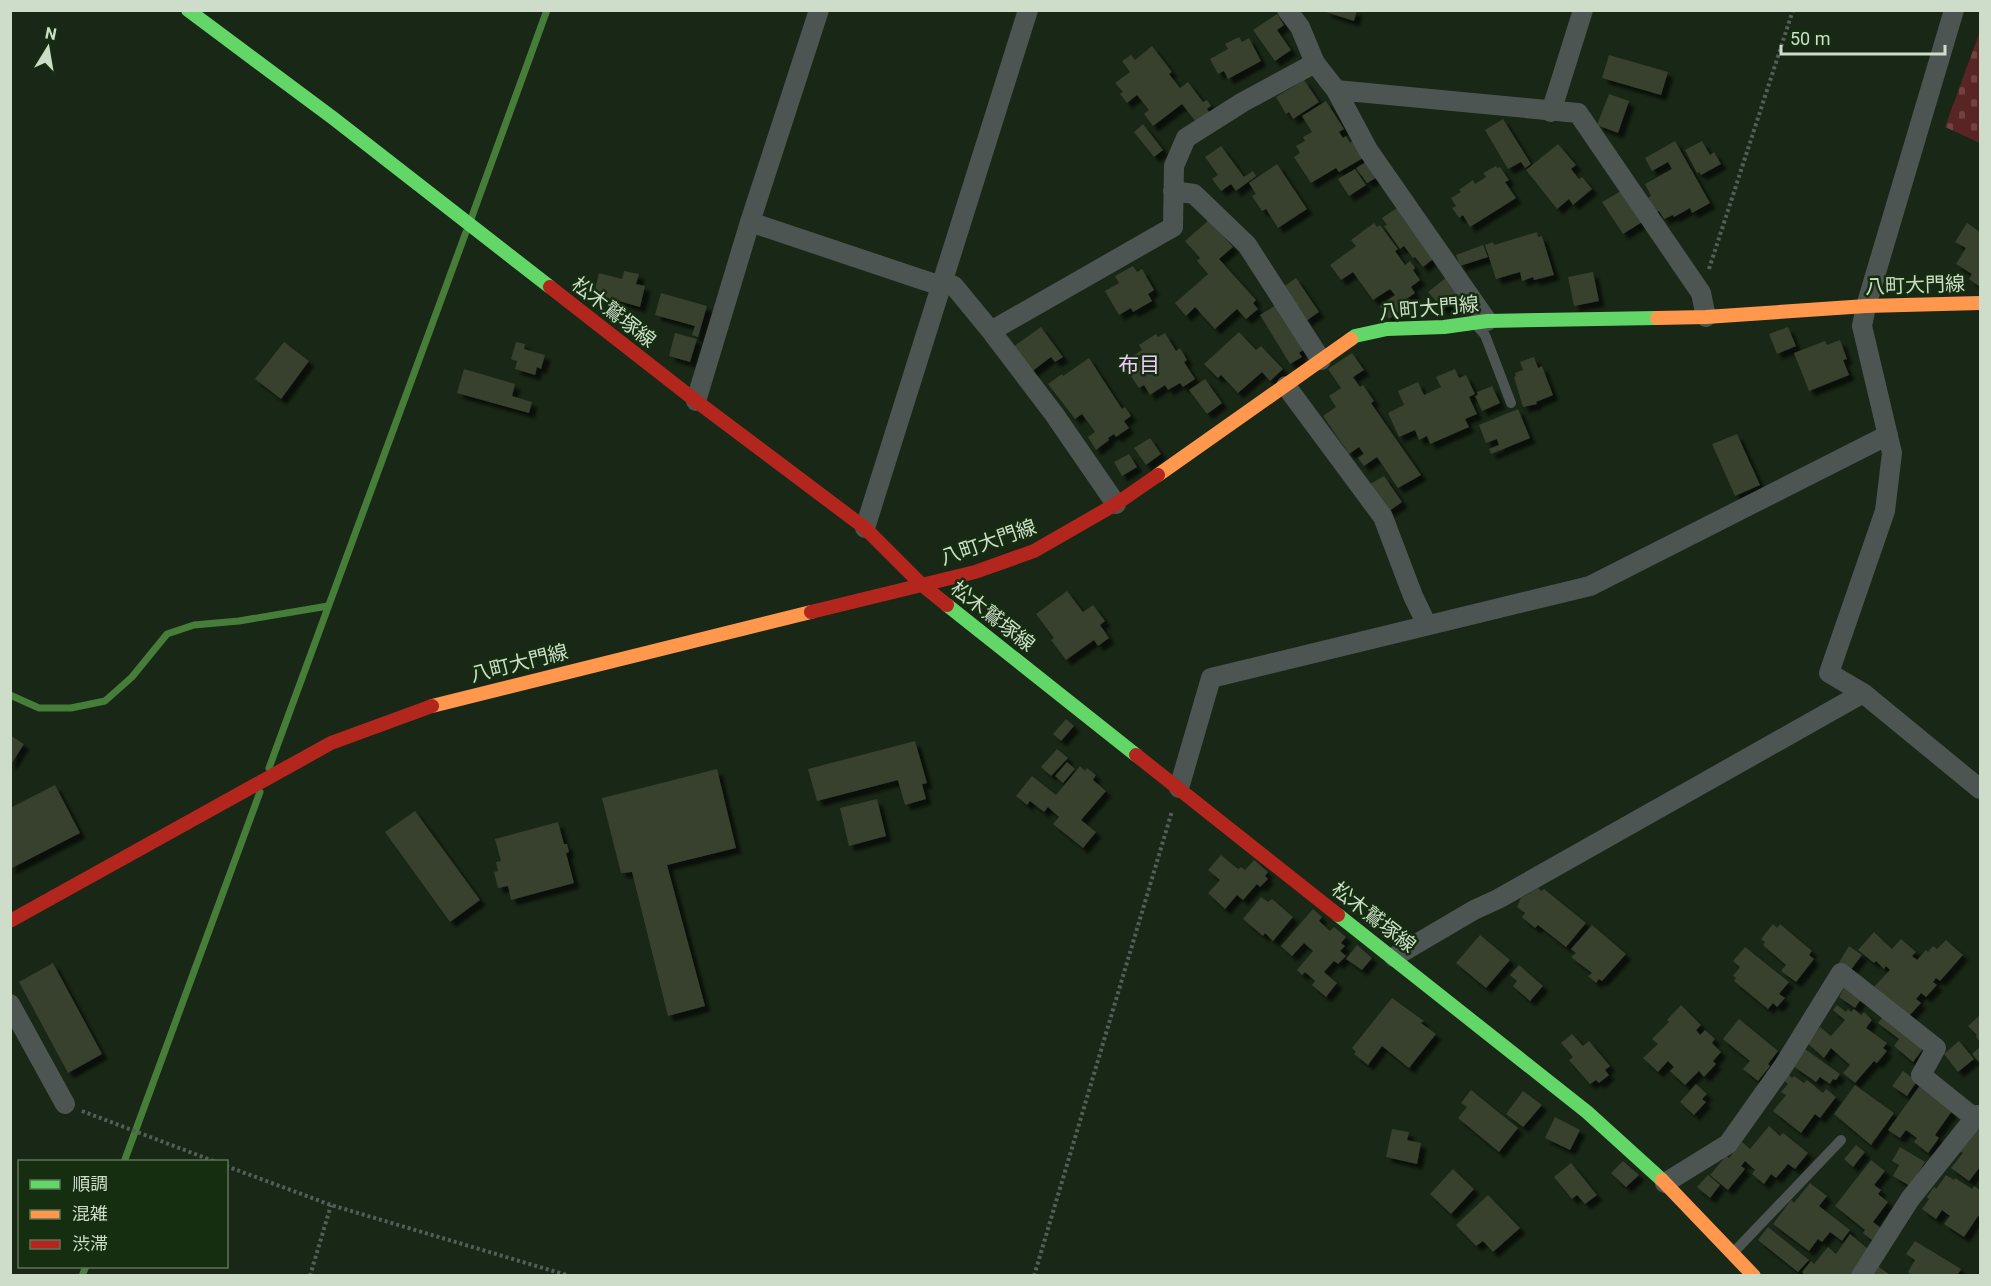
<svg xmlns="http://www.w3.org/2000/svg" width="1991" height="1286" font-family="Roboto,'Noto Sans JP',sans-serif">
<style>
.cemetery{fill:url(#cemetery-stones)}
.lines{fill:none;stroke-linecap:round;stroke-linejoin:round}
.stream{stroke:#467d39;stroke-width:7}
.building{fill:#37402e;filter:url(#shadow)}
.path{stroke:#545d58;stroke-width:4;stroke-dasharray:3 3;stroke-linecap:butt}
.lane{stroke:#4c5552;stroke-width:10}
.street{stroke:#4c5552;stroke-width:20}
.fast{stroke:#63d668;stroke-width:14}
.slow{stroke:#ff974d;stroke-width:14}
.jam{stroke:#b3261e;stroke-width:14}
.labels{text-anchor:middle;stroke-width:5;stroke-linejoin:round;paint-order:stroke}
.street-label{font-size:20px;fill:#cdddca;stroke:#152e0f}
.neighbourhood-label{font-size:21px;fill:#f3cafc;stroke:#152e0f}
</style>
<defs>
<pattern id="cemetery-stones" width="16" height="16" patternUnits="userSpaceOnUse" patternTransform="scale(1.5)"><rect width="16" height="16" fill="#592424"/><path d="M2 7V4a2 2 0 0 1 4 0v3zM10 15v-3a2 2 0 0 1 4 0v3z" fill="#704342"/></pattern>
<filter id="shadow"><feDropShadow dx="5.5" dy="5.5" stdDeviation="1.5" flood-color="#0009"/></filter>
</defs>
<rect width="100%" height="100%" fill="#192716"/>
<path class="cemetery" d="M1980 31V143L1945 127Z"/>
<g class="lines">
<path class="stream" d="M471 219 547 10
M10 695 39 708H71L105 701 132 677 167 634 194 625 239 621 328 606
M269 768 466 232
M124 1162 260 792
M82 1276 86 1266"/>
</g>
<path class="building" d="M1326 10H1357L1354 21 1326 12Z
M1277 14 1284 25 1277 30 1291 50 1275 61 1253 30Z
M1239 37 1242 42 1249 38 1261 61 1228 79 1224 71 1218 74 1210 59 1228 49 1225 44Z
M1152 46 1172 72 1169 74 1180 88 1188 82 1203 102 1207 100 1211 106 1207 109 1209 112 1196 122 1182 104 1153 126 1144 114 1149 110 1137 95 1127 103 1120 94 1123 92 1115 83 1130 72 1122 61 1131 55 1135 60Z
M1609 55 1668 72 1661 95 1602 78Z
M1304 80 1319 102 1293 119 1289 112 1286 114 1276 97Z
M1609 94 1629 101 1618 133 1597 125Z
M1326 101 1344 129 1339 132 1343 138 1346 136 1350 143 1352 141 1363 158 1339 172 1336 168 1311 183 1294 157 1300 153 1296 146 1305 141 1303 137 1312 132 1302 116Z
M1503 119 1531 164 1525 168 1521 162 1508 169 1485 130Z
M1143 124 1163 150 1154 157 1134 132Z
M1675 141 1710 203 1692 213 1690 208 1674 217 1673 215 1664 219 1659 211 1654 213 1646 199 1651 196 1645 184 1672 169 1668 162 1652 171 1645 158Z
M1702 141 1710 155 1714 152 1721 164 1701 175 1699 172 1697 173 1685 150Z
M1558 144 1576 165 1571 169 1579 179 1582 177 1592 189 1573 205 1569 199 1557 209 1526 170Z
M1221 146 1244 177 1253 171 1256 176 1236 191 1231 184 1221 191 1212 179 1218 175 1205 157Z
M1366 162 1376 178 1367 183 1356 168Z
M1277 164 1307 209 1278 228 1266 209 1262 211 1252 196 1256 194 1249 183Z
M1496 166 1497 168 1500 167 1509 180 1505 182 1516 198 1470 227 1463 215 1459 218 1452 208 1456 206 1451 198 1461 192 1459 190 1473 180 1475 184 1486 177 1483 173Z
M1355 169 1366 185 1349 196 1338 179Z
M1621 191 1642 222 1623 234 1602 202Z
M1397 208 1433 259 1423 267 1415 257 1413 258 1404 246 1400 249 1384 226 1387 225 1382 218Z
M1209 220 1233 247 1219 259 1256 300 1253 303 1258 309 1246 319 1237 309 1215 329 1195 307 1186 316 1175 303 1208 274 1197 261 1200 258 1185 241Z
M1374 223 1377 227 1380 225 1398 249 1395 251 1405 265 1410 261 1415 268 1413 270 1420 280 1411 287 1415 293 1402 302 1405 307 1389 319 1380 306 1395 295 1390 289 1373 300 1353 272 1341 280 1330 265 1356 246 1351 240Z
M1967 223 1980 232V287L1969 279 1972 274 1956 264 1966 248 1955 242Z
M1537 232 1538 237 1542 236 1554 275 1534 280 1533 277 1522 281 1520 272 1496 279 1485 245 1493 242 1494 245Z
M1483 245 1488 257 1460 266 1456 255Z
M1133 266 1137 272 1142 269 1154 290 1148 294 1152 301 1133 312 1131 308 1119 315 1105 291 1119 283 1115 276Z
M624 271 639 274 636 284 645 286 640 307 594 294 599 273 622 279Z
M1593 272 1599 301 1574 306 1568 277Z
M1447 277 1461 296 1443 309 1428 292Z
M1296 278 1319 312 1306 321 1283 287Z
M661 293 707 306 698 337 692 335 695 326 655 315Z
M1276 305 1303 350 1299 353 1302 357 1290 364 1260 315Z
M1041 327 1063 357 1055 362 1051 357 1031 372 1013 347Z
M1788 327 1796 346 1777 354 1769 334Z
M1239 332 1256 350 1261 346 1283 369 1270 381 1262 372 1238 393 1221 375 1218 378 1204 364Z
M675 333 697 339 690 362 669 356Z
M1165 333 1176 351 1180 348 1187 360 1184 362 1195 379 1183 387 1180 383 1168 390 1165 385 1150 395 1144 385 1139 388 1122 363 1142 350 1139 345 1156 334 1158 337Z
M1840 340 1847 359 1843 360 1849 375 1809 391 1794 353 1825 341 1827 345Z
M284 342 309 361 281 399 255 379Z
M516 342 525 344 524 349 545 355 541 369 537 367 535 375 515 369 517 361 511 359Z
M1352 353 1364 370 1353 377 1360 387 1363 385 1374 401 1371 403 1421 475 1398 488 1377 457 1364 466 1358 458 1364 454 1359 447 1349 454 1323 416 1336 407 1329 396 1341 388 1328 369Z
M1534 357 1538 368 1542 366 1553 395 1536 402 1537 404 1523 407 1514 377 1516 376 1515 373 1523 370 1520 362Z
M1089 358 1122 409 1125 407 1131 416 1124 421 1129 428 1116 437 1114 434 1108 438 1109 440 1096 450 1088 437 1095 432 1082 414 1075 419 1048 384 1062 374 1063 376Z
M464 369 515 384 512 396 532 402 529 413 457 393Z
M1455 369 1459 378 1466 375 1475 394 1469 397 1477 414 1465 419 1469 427 1430 444 1427 436 1419 440 1415 430 1399 437 1388 413 1404 405 1398 391 1418 382 1424 395 1441 387 1436 377Z
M1205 379 1222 403 1207 414 1189 390Z
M1492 386 1500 403 1482 411 1475 396 1478 395 1477 392Z
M1518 409 1530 438 1491 454 1489 449 1499 445 1497 439 1486 443 1479 425Z
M1737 434 1760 485 1735 496 1712 444Z
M1150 438 1161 454 1146 465 1134 448Z
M1129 454 1137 467 1122 476 1114 462Z
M1384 476 1402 502 1388 512 1370 484Z
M1067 591 1083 612 1093 605 1105 621 1100 625 1109 638 1098 646 1094 640 1066 660 1051 640 1054 638 1036 614Z
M1066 719 1074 726 1061 741 1053 734Z
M10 735 24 744 10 766Z
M915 741 927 783 922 784 926 799 905 805 898 780 817 801 808 769Z
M1057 749 1068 758 1051 776 1041 767Z
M1067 762 1075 769 1063 783 1055 776Z
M1080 766 1085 771 1087 768 1096 775 1093 780 1106 791 1081 820 1096 832 1083 848 1053 824 1059 817 1048 807 1044 812 1030 801 1027 805 1016 796 1032 776 1056 795Z
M717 769 736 848 667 865 705 1006 668 1016 632 872 621 873 602 798Z
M55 785 80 833 10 869V808Z
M877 799 886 836 849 846 840 808Z
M415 811 480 900 450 922 385 832Z
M558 822 564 844H567L569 852 566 853 574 883 511 900 508 886 498 888 494 872 498 871 496 862 501 861 495 839Z
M1221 855 1238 869 1241 867 1245 870 1254 860 1268 872 1265 876 1268 879 1260 887 1257 884 1243 900 1237 895 1225 909 1208 893 1220 880 1208 870Z
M1538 888 1541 891 1544 889 1586 923 1566 947 1538 925 1535 928 1522 917 1525 913 1517 907 1521 898Z
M1261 897 1268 902 1272 899 1293 917 1273 941 1265 933 1263 936 1243 919Z
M1313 909 1322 917 1319 921 1330 931 1334 927 1346 937 1341 943 1345 946 1340 951 1346 956 1338 964 1334 961 1324 972 1337 983 1326 997 1312 985 1315 981 1305 972 1302 975 1297 970 1313 951 1304 943 1292 956 1281 946Z
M1773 924 1777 928 1780 924 1812 951 1809 955 1814 959 1796 982 1781 971 1786 965 1763 945 1765 942 1761 939Z
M1592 925 1626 954 1602 981 1599 979 1596 983 1588 976 1592 973 1571 957 1576 953 1571 949Z
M1874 932 1892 949 1901 939 1916 952 1912 956 1917 960 1926 950 1928 952 1933 946 1937 949 1946 940 1963 955 1940 981 1936 978 1933 982 1937 985 1926 997 1921 993 1916 999 1921 1003 1907 1018 1873 988 1890 970 1886 966 1884 969 1876 961 1874 963 1858 950Z
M1480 935 1510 960 1486 988 1456 963Z
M1357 945 1372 958 1362 970 1346 959Z
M1849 946 1862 955 1850 971 1838 964Z
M1745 947 1789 982 1779 994 1785 998 1777 1007 1773 1003 1768 1009 1734 981 1736 978 1733 976 1740 967 1733 961Z
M53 963 102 1054 68 1073 19 982Z
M1519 965 1543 986 1530 1001 1513 986 1517 981 1510 975Z
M1844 988 1861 999 1855 1008 1839 997Z
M1392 998 1424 1021 1421 1023 1436 1034 1409 1068 1382 1046 1368 1065 1354 1054 1356 1052 1352 1048Z
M1681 1005 1701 1025 1696 1030 1700 1035 1705 1030 1715 1039 1712 1043 1721 1052 1713 1061 1716 1064 1704 1077 1699 1071 1685 1085 1670 1071 1674 1067 1668 1061 1658 1072 1643 1058 1658 1044 1652 1039 1669 1022 1667 1020Z
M1837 1005 1846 1012 1848 1009 1851 1012 1854 1009 1861 1015 1864 1012 1872 1020 1866 1028 1887 1043 1883 1048 1887 1051 1877 1063 1874 1061 1855 1083 1843 1073 1850 1065 1831 1048 1824 1058 1807 1043 1820 1027 1831 1036 1845 1020 1833 1010Z
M1885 1014 1926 1045 1913 1062 1894 1046 1899 1039 1878 1023Z
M1980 1015V1042L1976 1037 1977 1035 1968 1026Z
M1739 1019 1778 1051 1768 1064 1770 1066 1758 1081 1743 1069 1750 1061 1723 1039Z
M1572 1034 1583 1046 1589 1041 1610 1066 1605 1070 1609 1075 1599 1083 1596 1080 1590 1084 1569 1060 1573 1057 1561 1043Z
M1959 1041 1974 1059 1958 1072 1944 1054Z
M1980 1047V1063L1972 1054Z
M1805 1049 1840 1074 1836 1080 1833 1079 1830 1084 1820 1077 1816 1082 1793 1066Z
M1903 1071 1917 1081 1907 1096 1892 1086Z
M1789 1075 1792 1078 1794 1076 1804 1083 1807 1080 1823 1093 1826 1089 1836 1097 1820 1118 1815 1114 1801 1133 1773 1111 1786 1095 1781 1092 1788 1084 1784 1081Z
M1696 1084 1707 1094 1702 1099 1706 1102 1694 1115 1680 1102Z
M1921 1084 1937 1095 1935 1099 1952 1111 1935 1135 1939 1138 1928 1153 1914 1142 1917 1138 1906 1130 1900 1138 1888 1130Z
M1855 1085 1894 1113 1871 1145 1834 1114Z
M1471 1090 1518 1128 1499 1152 1458 1118 1467 1107 1461 1103Z
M1523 1091 1542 1105 1523 1127 1506 1114Z
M1555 1117 1580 1130 1570 1150 1545 1138Z
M1769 1126 1780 1136 1783 1133 1808 1153 1795 1169 1788 1164 1776 1178 1771 1174 1764 1184 1752 1174 1755 1170 1745 1161 1741 1166 1745 1169 1728 1190 1710 1175 1726 1156 1729 1158 1742 1142 1750 1149Z
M1979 1128 1980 1129V1167L1969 1181 1951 1168 1963 1153 1958 1150Z
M1392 1129 1409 1132 1407 1140 1421 1143 1417 1164 1386 1157Z
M1856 1145 1865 1152 1853 1167 1844 1159Z
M1900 1147 1925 1162 1910 1186 1893 1176 1899 1165 1892 1161Z
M1871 1160 1885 1171 1874 1185 1881 1190 1878 1194 1888 1202 1873 1222 1882 1229 1873 1241 1863 1233 1865 1230 1835 1206Z
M1623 1161 1639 1175 1626 1187 1611 1173Z
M1571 1163 1597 1195 1585 1204 1577 1195 1572 1199 1554 1177Z
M1453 1169 1474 1189 1451 1214 1430 1194Z
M1708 1175 1720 1185 1710 1198 1697 1187Z
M1946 1175 1954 1180 1955 1178 1972 1189 1974 1186 1980 1190V1217L1978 1216 1964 1237 1944 1224 1950 1216 1942 1210 1936 1219 1922 1209 1929 1199 1927 1197 1934 1187 1936 1189Z
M1810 1183 1827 1196 1819 1206 1850 1230 1842 1241 1830 1232 1822 1242 1818 1239 1809 1251 1773 1224 1791 1200 1794 1203Z
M1488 1195 1520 1228 1493 1252 1483 1241 1476 1246 1456 1225Z
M1768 1227 1809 1260 1798 1272 1758 1240Z
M1850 1234 1868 1249 1850 1276H1806L1802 1272 1811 1261 1814 1264 1828 1247 1836 1254Z
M1915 1241 1961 1269 1957 1276H1912L1908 1272 1915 1260 1906 1254Z
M1876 1265 1892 1276H1868Z"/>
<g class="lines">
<path class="path" d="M1709 269 1793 10
M82 1111 216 1162
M226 1166 331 1205 570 1276
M310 1276 331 1205
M1034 1276 1172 811"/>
<path class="lane" d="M1476 325 1485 335 1511 403
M1733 1253 1841 1140"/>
<path class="street" d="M1287 10 1300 27 1315 63 1336 90 1368 150 1487 321
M1954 10 1866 306 1862 326 1892 453 1885 511 1829 673 1863 693 1980 789
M1336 90 1578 113 1701 293 1706 317
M1551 112 1583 10
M1173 191 1194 194 1247 245 1321 360
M750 222 941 286
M942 282 954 286 991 331
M1286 386 1383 517 1413 596 1427 625
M696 401 750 222 819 10
M1116 504 1054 414 991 331 1173 227 1174 166 1186 138 1243 102 1315 63
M865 528 1028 10
M1179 788 1211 678 1590 586 1888 435
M1394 957 1474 910 1498 899 1863 693
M10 1004 65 1104
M1665 1183 1728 1144 1784 1065 1841 973 1936 1048 1921 1075 1972 1116 1980 1115
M1861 1276 1910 1199 1977 1115"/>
<path class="fast" d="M188 10 333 118 550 287
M1351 339 1355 336 1387 329 1444 327 1487 321 1657 318
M947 605 1136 755
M1338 915 1587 1112 1662 1180"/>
<path class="slow" d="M1657 318 1706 317 1866 306 1980 303
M1158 475 1351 339
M432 706 811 612
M1662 1180 1754 1276"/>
<path class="jam" d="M550 287 696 401 865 528 921 584 947 605
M811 612 975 572 1034 551 1116 504 1158 475
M1136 755 1338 915
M10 921 331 743 432 706"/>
</g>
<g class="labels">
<g class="street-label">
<text transform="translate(1915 285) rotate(-2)" y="7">八町大門線</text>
<text transform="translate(1429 308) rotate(-5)" y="7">八町大門線</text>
<text transform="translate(614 312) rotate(38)" y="7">松木鷲塚線</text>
<text transform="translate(988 542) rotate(-19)" y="7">八町大門線</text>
<text transform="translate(993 616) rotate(38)" y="7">松木鷲塚線</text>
<text transform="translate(519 663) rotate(-14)" y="7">八町大門線</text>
<text transform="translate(1374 917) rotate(38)" y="7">松木鷲塚線</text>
</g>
<g class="neighbourhood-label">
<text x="1139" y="372">布目</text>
</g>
</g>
<rect width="1991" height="1286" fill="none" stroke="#cdddca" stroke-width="24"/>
<rect x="18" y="1160" width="210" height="108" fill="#152e0f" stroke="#5f745a" stroke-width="1.5"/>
<rect x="30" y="1180" width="30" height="9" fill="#63d668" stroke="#5f745a" stroke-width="1.5"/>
<text x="72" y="1190" font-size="18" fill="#cdddca">順調</text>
<rect x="30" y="1210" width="30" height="9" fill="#ff974d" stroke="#5f745a" stroke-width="1.5"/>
<text x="72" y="1220" font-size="18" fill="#cdddca">混雑</text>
<rect x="30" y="1240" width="30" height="9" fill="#b3261e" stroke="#5f745a" stroke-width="1.5"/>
<text x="72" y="1250" font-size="18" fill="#cdddca">渋滞</text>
<g transform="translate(48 48) rotate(11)" stroke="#152e0f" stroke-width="4.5" paint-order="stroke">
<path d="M0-4.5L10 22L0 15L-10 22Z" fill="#cdddca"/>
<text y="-9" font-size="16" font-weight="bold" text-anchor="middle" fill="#cdddca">N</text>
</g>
<path d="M1781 45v9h164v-9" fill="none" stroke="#cdddca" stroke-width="3"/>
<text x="1790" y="45" font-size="18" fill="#cdddca" stroke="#152e0f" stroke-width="4.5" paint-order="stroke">50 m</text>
</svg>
